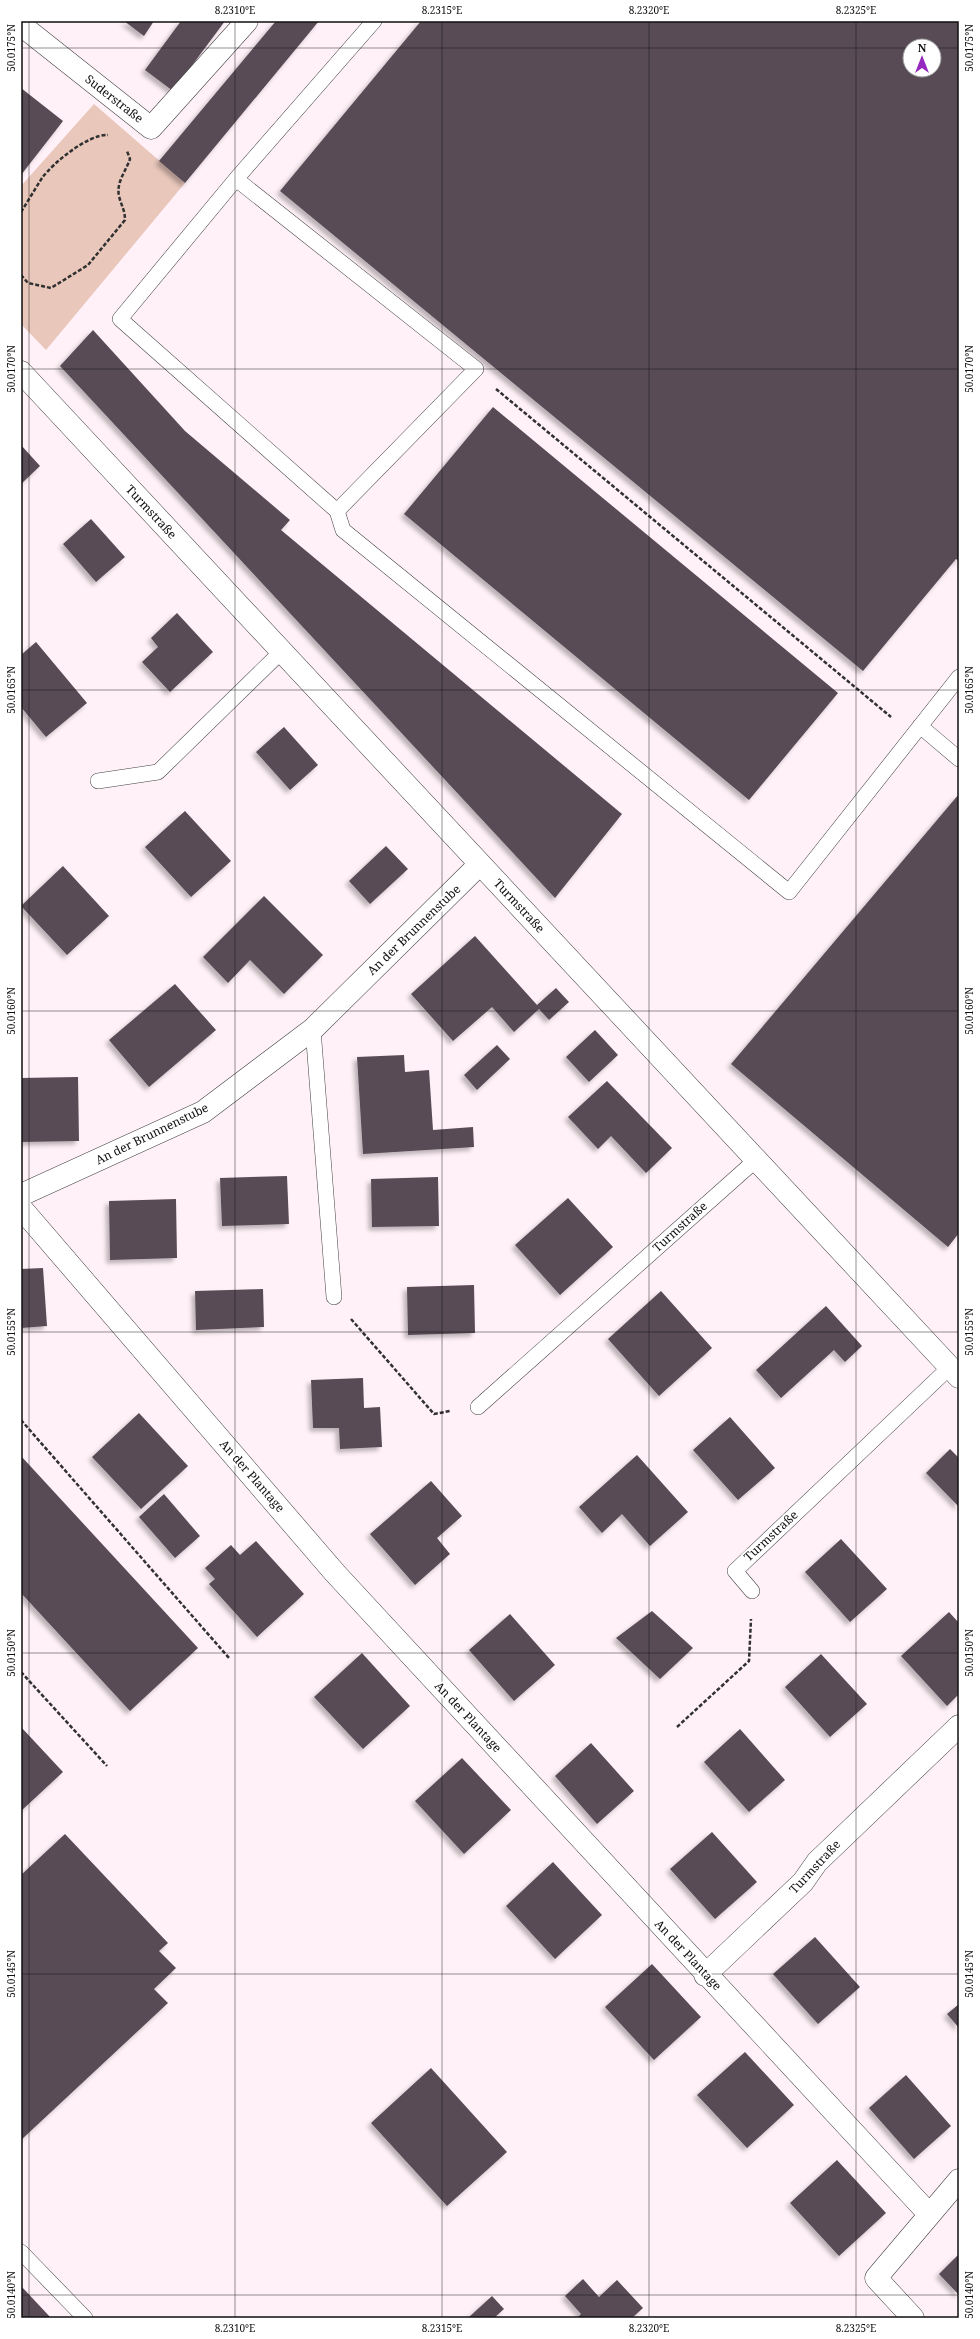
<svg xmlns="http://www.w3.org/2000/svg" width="980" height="2339" font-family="'Noto Serif',serif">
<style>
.green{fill:#e9c7bb}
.building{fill:#584b56;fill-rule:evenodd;filter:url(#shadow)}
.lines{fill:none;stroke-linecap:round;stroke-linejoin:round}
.service-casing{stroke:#424242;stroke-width:16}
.minor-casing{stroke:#424242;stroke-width:23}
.path{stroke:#313131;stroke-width:2.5;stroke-dasharray:4 2;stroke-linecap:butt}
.service{stroke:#fff;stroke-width:15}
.minor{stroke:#fff;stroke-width:22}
.ticks{fill:none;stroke:#0f0f0f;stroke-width:1;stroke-opacity:0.45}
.labels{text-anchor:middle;stroke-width:4;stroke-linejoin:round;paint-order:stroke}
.street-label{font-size:12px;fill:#0f0f0f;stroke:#fff}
.neatline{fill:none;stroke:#0f0f0f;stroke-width:1.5}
.ticks-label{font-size:10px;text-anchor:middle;fill:#0f0f0f}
</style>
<defs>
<filter id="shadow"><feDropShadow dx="-3.5" dy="3.5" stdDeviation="2" flood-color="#0004"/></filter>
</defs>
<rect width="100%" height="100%" fill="#fff1f7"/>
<path class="green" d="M94 104 185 183 46 350 21 324V186Z"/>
<path class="building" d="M124 21H154L144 36Z
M181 21H225L173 91 145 70Z
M276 21H319L185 183 159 161Z
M421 21H959V561L956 559 863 671 280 191ZM910 46H934V70H910Z
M21 88 63 121 21 175Z
M93 330 185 431 290 520 281 530 622 814 555 898 60 366Z
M493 407 838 693 749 800 404 514Z
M21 445 40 466 21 484Z
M91 519 125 557 96 582 63 544Z
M177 613 213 652 170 692 142 662 158 647 151 638Z
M36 642 87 703 46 737 21 707V655Z
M284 727 318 765 290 790 256 752Z
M959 794V1233L948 1247 731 1064Z
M185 811 231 861 191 897 145 847Z
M386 846 408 869 370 904 349 881Z
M63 866 109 916 67 955 21 906Z
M264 896 323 955 284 994 250 960 228 983 203 957Z
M475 936 537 1005 556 988 569 1002 549 1020 539 1009 514 1032 492 1007 453 1041 411 994Z
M175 984 216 1030 149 1087 109 1040Z
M595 1030 618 1055 589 1082 566 1057Z
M497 1045 510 1059 477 1090 464 1075Z
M404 1055 405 1072 429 1070 433 1130 473 1127 474 1147 363 1154 357 1057Z
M78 1077 79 1141 21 1142V1078Z
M607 1081 672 1148 646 1173 611 1136 598 1149 568 1117Z
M287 1176 289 1224 222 1226 220 1178Z
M438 1177 439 1226 372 1227 371 1179Z
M568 1198 613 1247 560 1295 515 1245Z
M176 1199 177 1258 110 1260 109 1201Z
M43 1268 47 1326 21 1328V1269Z
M474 1285 475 1333 408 1335 407 1287Z
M263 1289 264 1327 196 1330 195 1291Z
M661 1291 712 1348 659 1396 608 1339Z
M826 1306 862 1346 845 1362 834 1350 781 1398 756 1370Z
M363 1378 364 1408 380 1407 382 1447 340 1449 339 1428H313L311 1380Z
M139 1413 188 1466 141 1509 92 1457Z
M730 1417 775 1468 738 1500 693 1450Z
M950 1449 959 1458V1507L926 1473Z
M637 1455 688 1512 650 1546 622 1514 602 1533 579 1507Z
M21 1456 198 1648 130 1711 21 1593Z
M431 1481 462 1516 437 1538 450 1554 415 1585 370 1534Z
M164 1494 200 1536 175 1558 139 1517Z
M841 1539 887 1589 850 1622 805 1572Z
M256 1541 304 1594 257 1637 209 1584 215 1579 205 1568 231 1545 240 1555Z
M652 1611 693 1648 660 1679 616 1638Z
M949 1612 959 1623V1694L947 1706 901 1656Z
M510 1614 555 1665 514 1701 469 1650Z
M362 1653 410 1706 363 1749 314 1697Z
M821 1654 867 1704 830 1737 785 1687Z
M21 1727 63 1772 21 1811Z
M740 1729 785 1780 749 1812 704 1762Z
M591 1743 634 1791 597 1824 555 1776Z
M462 1758 511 1810 464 1854 415 1801Z
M712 1832 757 1882 715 1919 670 1869Z
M65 1834 168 1943 159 1951 176 1968 154 1989 168 2003 21 2140V1875Z
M553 1862 602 1915 555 1959 506 1906Z
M815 1937 860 1987 818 2024 773 1974Z
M652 1964 701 2017 654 2060 605 2007Z
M959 2004V2028L947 2014Z
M745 2052 794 2105 747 2148 697 2095Z
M431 2068 507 2152 447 2206 371 2123Z
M906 2075 951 2126 914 2159 869 2108Z
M837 2160 886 2213 839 2256 790 2203Z
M959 2254V2295L939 2274Z
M583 2279 599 2297 617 2280 643 2308 632 2318H577L581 2314 565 2296Z
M21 2286 51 2318H21Z
M492 2296 504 2309 494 2318H468Z"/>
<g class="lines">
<g class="service-casing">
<path id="service" d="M374 21 236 179 476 369 337 511 343 530 789 892 959 677
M236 179 120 319 337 511
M920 726 959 759
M98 781 158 772 281 652
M313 1029 334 1297
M478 1407 757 1159
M752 1591 735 1571 950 1367
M21 2252 85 2318"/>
</g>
<g class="minor-casing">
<path id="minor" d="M21 25 151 128 247 21
M21 372 959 1377
M21 1195 203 1112 313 1029 480 864
M21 1208 335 1573 929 2214
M705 1975 803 1882 817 1862 959 1726
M913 2318 876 2278 959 2180"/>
</g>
<path class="path" d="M21 212C28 201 35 189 42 178 53 163 88 134 108 135
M21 275 28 283 51 288 88 265 125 220C125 210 121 205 119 196 116 182 126 171 130 159L127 151
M496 389 891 717
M351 1319 434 1414 450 1411
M21 1420 229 1658
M21 1672 107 1766
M677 1727 749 1661 751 1619"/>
<use href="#service" class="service"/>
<use href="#minor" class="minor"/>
</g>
<path class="ticks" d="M29 21V2318M235 21V2318M442 21V2318M649 21V2318M856 21V2318M21 48H910M934 48H959M21 369H959M21 690H959M21 1011H959M21 1332H959M21 1653H959M21 1974H959M21 2295H959"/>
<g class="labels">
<g class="street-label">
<text transform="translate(114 99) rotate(38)" y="4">Suderstraße</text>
<text transform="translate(151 512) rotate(47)" y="4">Turmstraße</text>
<text transform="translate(519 906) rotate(47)" y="4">Turmstraße</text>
<text transform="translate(414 930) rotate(-44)" y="4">An der Brunnenstube</text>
<text transform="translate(152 1134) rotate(-26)" y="4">An der Brunnenstube</text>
<text transform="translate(680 1227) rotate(-42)" y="4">Turmstraße</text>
<text transform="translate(252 1476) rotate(49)" y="4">An der Plantage</text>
<text transform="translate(771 1536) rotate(-43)" y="4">Turmstraße</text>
<text transform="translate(468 1717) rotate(47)" y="4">An der Plantage</text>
<text transform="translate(815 1867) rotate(-47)" y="4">Turmstraße</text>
<text transform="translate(688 1955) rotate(47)" y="4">An der Plantage</text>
</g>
</g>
<rect width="980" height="2339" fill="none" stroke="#ffffff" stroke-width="44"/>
<g transform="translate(922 58)"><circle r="19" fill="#ffffff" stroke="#9f9f9f"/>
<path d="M0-3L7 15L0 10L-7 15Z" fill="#9528be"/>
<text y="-6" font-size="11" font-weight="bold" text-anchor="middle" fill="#0f0f0f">N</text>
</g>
<rect x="22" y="22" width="936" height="2295" class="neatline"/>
<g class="ticks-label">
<text x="235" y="14">8.2310°E</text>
<text x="442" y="14">8.2315°E</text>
<text x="649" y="14">8.2320°E</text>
<text x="856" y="14">8.2325°E</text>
<text transform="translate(11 48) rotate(-90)" y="4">50.0175°N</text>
<text transform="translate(969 48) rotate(-90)" y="4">50.0175°N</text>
<text transform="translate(11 369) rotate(-90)" y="4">50.0170°N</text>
<text transform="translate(969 369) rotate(-90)" y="4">50.0170°N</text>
<text transform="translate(11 690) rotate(-90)" y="4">50.0165°N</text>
<text transform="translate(969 690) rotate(-90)" y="4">50.0165°N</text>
<text transform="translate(11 1011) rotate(-90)" y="4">50.0160°N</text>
<text transform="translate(969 1011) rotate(-90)" y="4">50.0160°N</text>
<text transform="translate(11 1332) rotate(-90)" y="4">50.0155°N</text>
<text transform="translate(969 1332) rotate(-90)" y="4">50.0155°N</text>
<text transform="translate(11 1653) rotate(-90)" y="4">50.0150°N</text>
<text transform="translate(969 1653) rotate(-90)" y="4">50.0150°N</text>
<text transform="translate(11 1974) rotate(-90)" y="4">50.0145°N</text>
<text transform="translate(969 1974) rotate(-90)" y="4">50.0145°N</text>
<text transform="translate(11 2295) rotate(-90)" y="4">50.0140°N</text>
<text transform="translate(969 2295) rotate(-90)" y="4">50.0140°N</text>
<text x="235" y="2332">8.2310°E</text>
<text x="442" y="2332">8.2315°E</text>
<text x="649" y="2332">8.2320°E</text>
<text x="856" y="2332">8.2325°E</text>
</g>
</svg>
